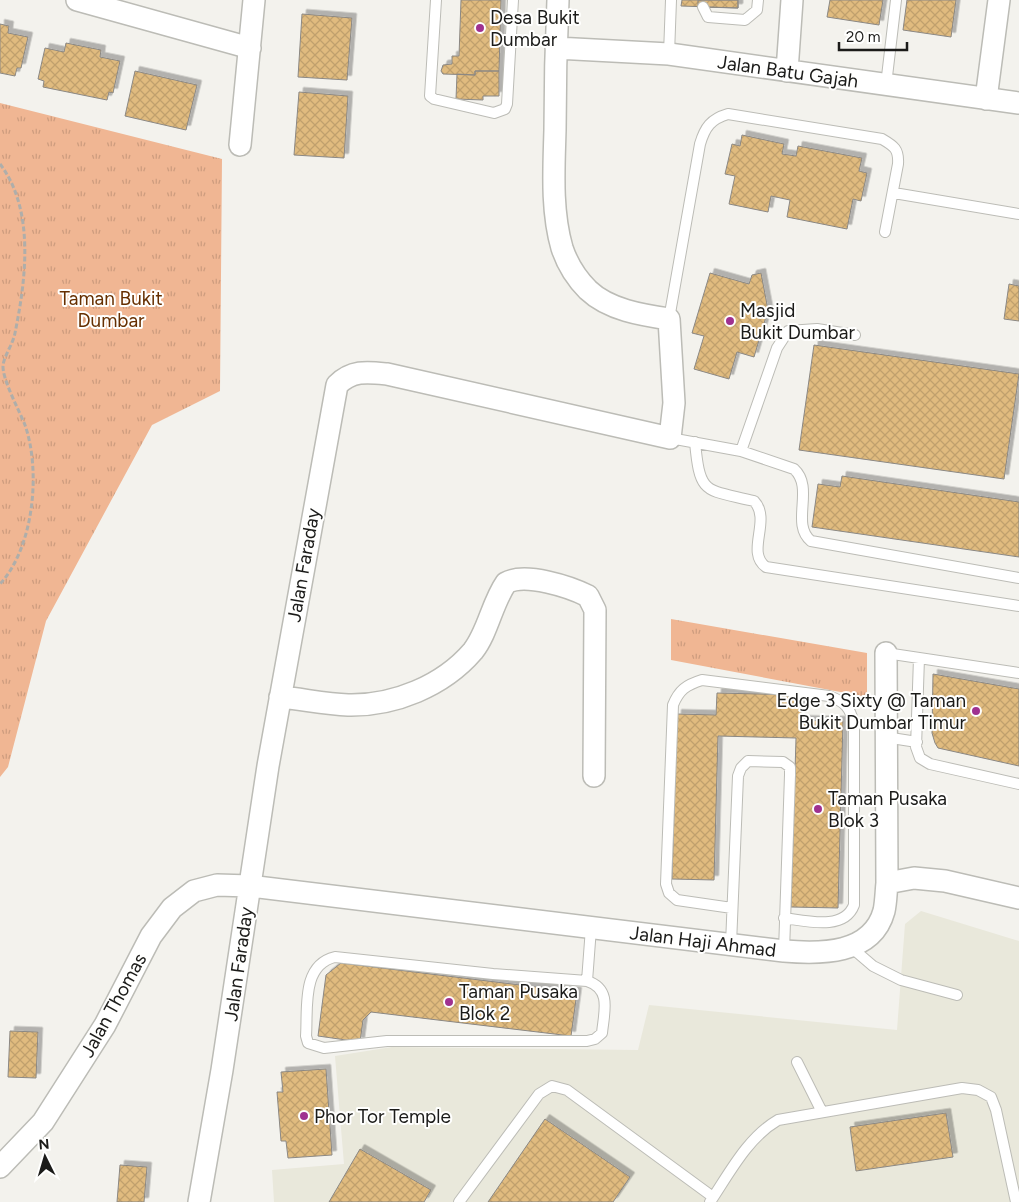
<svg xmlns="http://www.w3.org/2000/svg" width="1019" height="1202" font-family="Figtree,sans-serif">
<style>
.built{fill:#e9e8db}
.grass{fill:url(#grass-tufts)}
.building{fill:url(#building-cross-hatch);stroke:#8b8884;filter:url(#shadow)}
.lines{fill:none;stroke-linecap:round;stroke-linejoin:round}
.lane-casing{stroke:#bcbcb6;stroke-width:12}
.street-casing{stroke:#bcbcb6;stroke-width:24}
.path{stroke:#afaeaa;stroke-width:3;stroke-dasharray:5 2.5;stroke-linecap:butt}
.lane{stroke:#fff;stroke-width:10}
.street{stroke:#fff;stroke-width:21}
.poi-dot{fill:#9f3190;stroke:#fffffe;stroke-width:2}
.labels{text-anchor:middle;stroke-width:4;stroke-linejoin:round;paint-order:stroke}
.poi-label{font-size:19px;fill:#1b1b19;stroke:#fffffe;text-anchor:start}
.street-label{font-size:19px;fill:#1b1b19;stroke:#fffffe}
.park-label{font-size:19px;fill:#662f01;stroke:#fffffe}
</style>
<defs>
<pattern id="grass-tufts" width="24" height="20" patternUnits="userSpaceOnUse" patternTransform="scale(1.25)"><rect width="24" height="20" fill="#f0b693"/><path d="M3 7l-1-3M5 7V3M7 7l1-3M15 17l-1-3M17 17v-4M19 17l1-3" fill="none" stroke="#cd9c7e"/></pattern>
<pattern id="building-cross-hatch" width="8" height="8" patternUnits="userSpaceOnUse" patternTransform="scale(1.25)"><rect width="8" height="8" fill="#e0bb7f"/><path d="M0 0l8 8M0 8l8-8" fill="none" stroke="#c0a06d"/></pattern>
<filter id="shadow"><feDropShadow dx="4.5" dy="-4.5" stdDeviation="0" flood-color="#0004"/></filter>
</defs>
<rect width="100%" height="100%" fill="#f3f2ed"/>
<path class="built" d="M921 911 1019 941V1202H274L272 1170 344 1164 335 1056 392 1047 638 1050 649 1005 897 1030 905 924Z"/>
<path class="grass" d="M0 103 222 159 220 391 152 425 46 621 8 767 0 777Z
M671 619 867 653V697L671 660Z"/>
<path class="building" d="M461 0H501L499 71H475V75L443 74 441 71 443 65 452 64V56H459Z
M682 0H738V8L681 6Z
M698 0H738V8L698 7Z
M830 0H883L879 25 827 17Z
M907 0H956L951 37 903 30Z
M302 14 352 18 347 80 298 77Z
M0 24 9 26 8 33 28 37 21 68H17L15 76 0 73Z
M66 43 101 50 100 57 120 61 113 93 109 92 107 100 43 87 44 81 38 79 45 48 64 52Z
M135 71 197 85 186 130 125 116Z
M475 71H499V96H483V100L456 99 457 74 475 75Z
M299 92 348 96 344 158 294 155Z
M742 135 784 144 782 154 796 156 798 146 862 158 859 171 867 173 861 201 853 199 847 229 787 217 790 200 771 196 768 212 729 204 735 176 725 174 732 144 740 146Z
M710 273 749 284 752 275 761 273 768 310 754 357 737 352 729 379 694 369 704 336 692 333Z
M1009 284 1019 286V321L1004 319Z
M814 345 1019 374 1004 479 799 450Z
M842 476 1019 502V557L812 527 818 484 840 487Z
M933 674 1019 689V766L938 748 935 743 932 733Z
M717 693 801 695V720L843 721 838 908 791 907 796 738 718 736 714 880 672 879 677 714 716 715Z
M341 963 577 992 571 1036 371 1012 363 1020 360 1042 318 1036 326 975Z
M10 1031 38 1032 36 1078 8 1077Z
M326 1069 332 1155 288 1158 286 1141H281L277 1092H283L281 1072Z
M946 1113 953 1157 856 1171 850 1127Z
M545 1119 630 1177 613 1202H488Z
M360 1149 431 1190 424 1202H329Z
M120 1165 147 1167 144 1202H117Z"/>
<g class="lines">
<g class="lane-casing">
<path id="lane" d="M436 0 430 96 434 99 494 113 505 109 507 104 513 0
M703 7 708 17 745 20 757 10 758 0
M669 54 671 0
M886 85 896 0
M894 193 1019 214
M669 319 700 144C705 127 711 119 728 114L882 139C894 146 899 149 898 164L885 232
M670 438 741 451 794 469C815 488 790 524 811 541L1019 578
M695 442C700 496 705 489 754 501 772 520 745 552 766 567L1019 606
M741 451 777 348 788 331 817 329 855 335
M886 653 1019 673
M919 658 916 747 920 758 930 764 1019 784
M885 737 917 742
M732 908 677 900 669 893 666 884 673 705C679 690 686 685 702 680L829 696C845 702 850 707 854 724V905C844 931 807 921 784 918
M731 944 738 776 741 768 748 761 783 762 790 767V775L784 951
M852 948 873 966 901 980 957 995
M335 957 493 974 587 981C612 989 604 1012 602 1033L595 1039 587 1041H387L324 1048 308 1043 306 1036C308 1009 301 965 335 957Z
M587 981 591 928
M797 1062 822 1112
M459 1202 539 1094 552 1086 567 1090 713 1197
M710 1202C729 1174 747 1138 778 1120L962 1088 978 1090 991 1097 996 1110 1016 1202"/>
</g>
<g class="street-casing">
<path id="street" d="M77 0 250 48
M556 48 669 54 1019 103
M787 71 792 0
M986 99 999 0
M240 145 254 0
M280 697C302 699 325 704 348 705 394 706 443 686 473 651 488 632 492 603 506 583 525 572 570 587 588 596L595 610 594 776
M887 883 914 878 945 881 1019 898
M0 1167 43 1122 105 1025 151 936 172 908 194 891 217 885 250 886 784 951C820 954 872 955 884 911 886 902 886 892 887 883L886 653
M199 1202 222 1070 268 766 337 385C352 370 367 372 387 374L670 438 674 403 669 319C642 315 609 310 588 290 577 279 567 263 562 248 551 210 554 168 555 130 555 87 556 43 558 0"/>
</g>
<path class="path" d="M0 164C35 210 26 279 15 333 13 344 5 354 3 365 2 379 19 410 25 425 41 471 34 547 0 584"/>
<use href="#lane" class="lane"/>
<use href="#street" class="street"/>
</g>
<g class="poi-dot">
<circle cx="480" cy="28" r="5"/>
<circle cx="730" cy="321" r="5"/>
<circle cx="976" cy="711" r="5"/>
<circle cx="818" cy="809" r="5"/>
<circle cx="449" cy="1002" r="5"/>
<circle cx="304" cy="1116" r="5"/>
</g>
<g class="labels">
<g class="poi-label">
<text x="490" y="24">Desa Bukit<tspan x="490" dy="22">Dumbar</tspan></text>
<text x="740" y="317">Masjid<tspan x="740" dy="22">Bukit Dumbar</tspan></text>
<text x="966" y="707" text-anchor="end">Edge 3 Sixty @ Taman<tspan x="966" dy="22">Bukit Dumbar Timur</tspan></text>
<text x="828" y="805">Taman Pusaka<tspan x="828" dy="22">Blok 3</tspan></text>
<text x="459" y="998">Taman Pusaka<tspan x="459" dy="22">Blok 2</tspan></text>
<text x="314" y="1123">Phor Tor Temple</text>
</g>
<g class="street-label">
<text transform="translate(788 71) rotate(8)" y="7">Jalan Batu Gajah</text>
<text transform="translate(303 565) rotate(-80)" y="7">Jalan Faraday</text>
<text transform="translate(703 941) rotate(7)" y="7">Jalan Haji Ahmad</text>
<text transform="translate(238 964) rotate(-82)" y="7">Jalan Faraday</text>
<text transform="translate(113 1005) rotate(-61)" y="7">Jalan Thomas</text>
</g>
<g class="park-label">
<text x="111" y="305">Taman Bukit<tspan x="111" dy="22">Dumbar</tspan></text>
</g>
</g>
<g transform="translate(45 1157) rotate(355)" stroke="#fffffe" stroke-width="4" paint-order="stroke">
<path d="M0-4L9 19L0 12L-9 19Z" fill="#1b1b19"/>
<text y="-8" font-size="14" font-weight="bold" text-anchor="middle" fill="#1b1b19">N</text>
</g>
<path d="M839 42v8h68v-8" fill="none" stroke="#1b1b19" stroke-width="2.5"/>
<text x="846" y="42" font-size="15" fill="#1b1b19" stroke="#fffffe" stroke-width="4" paint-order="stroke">20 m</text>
</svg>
